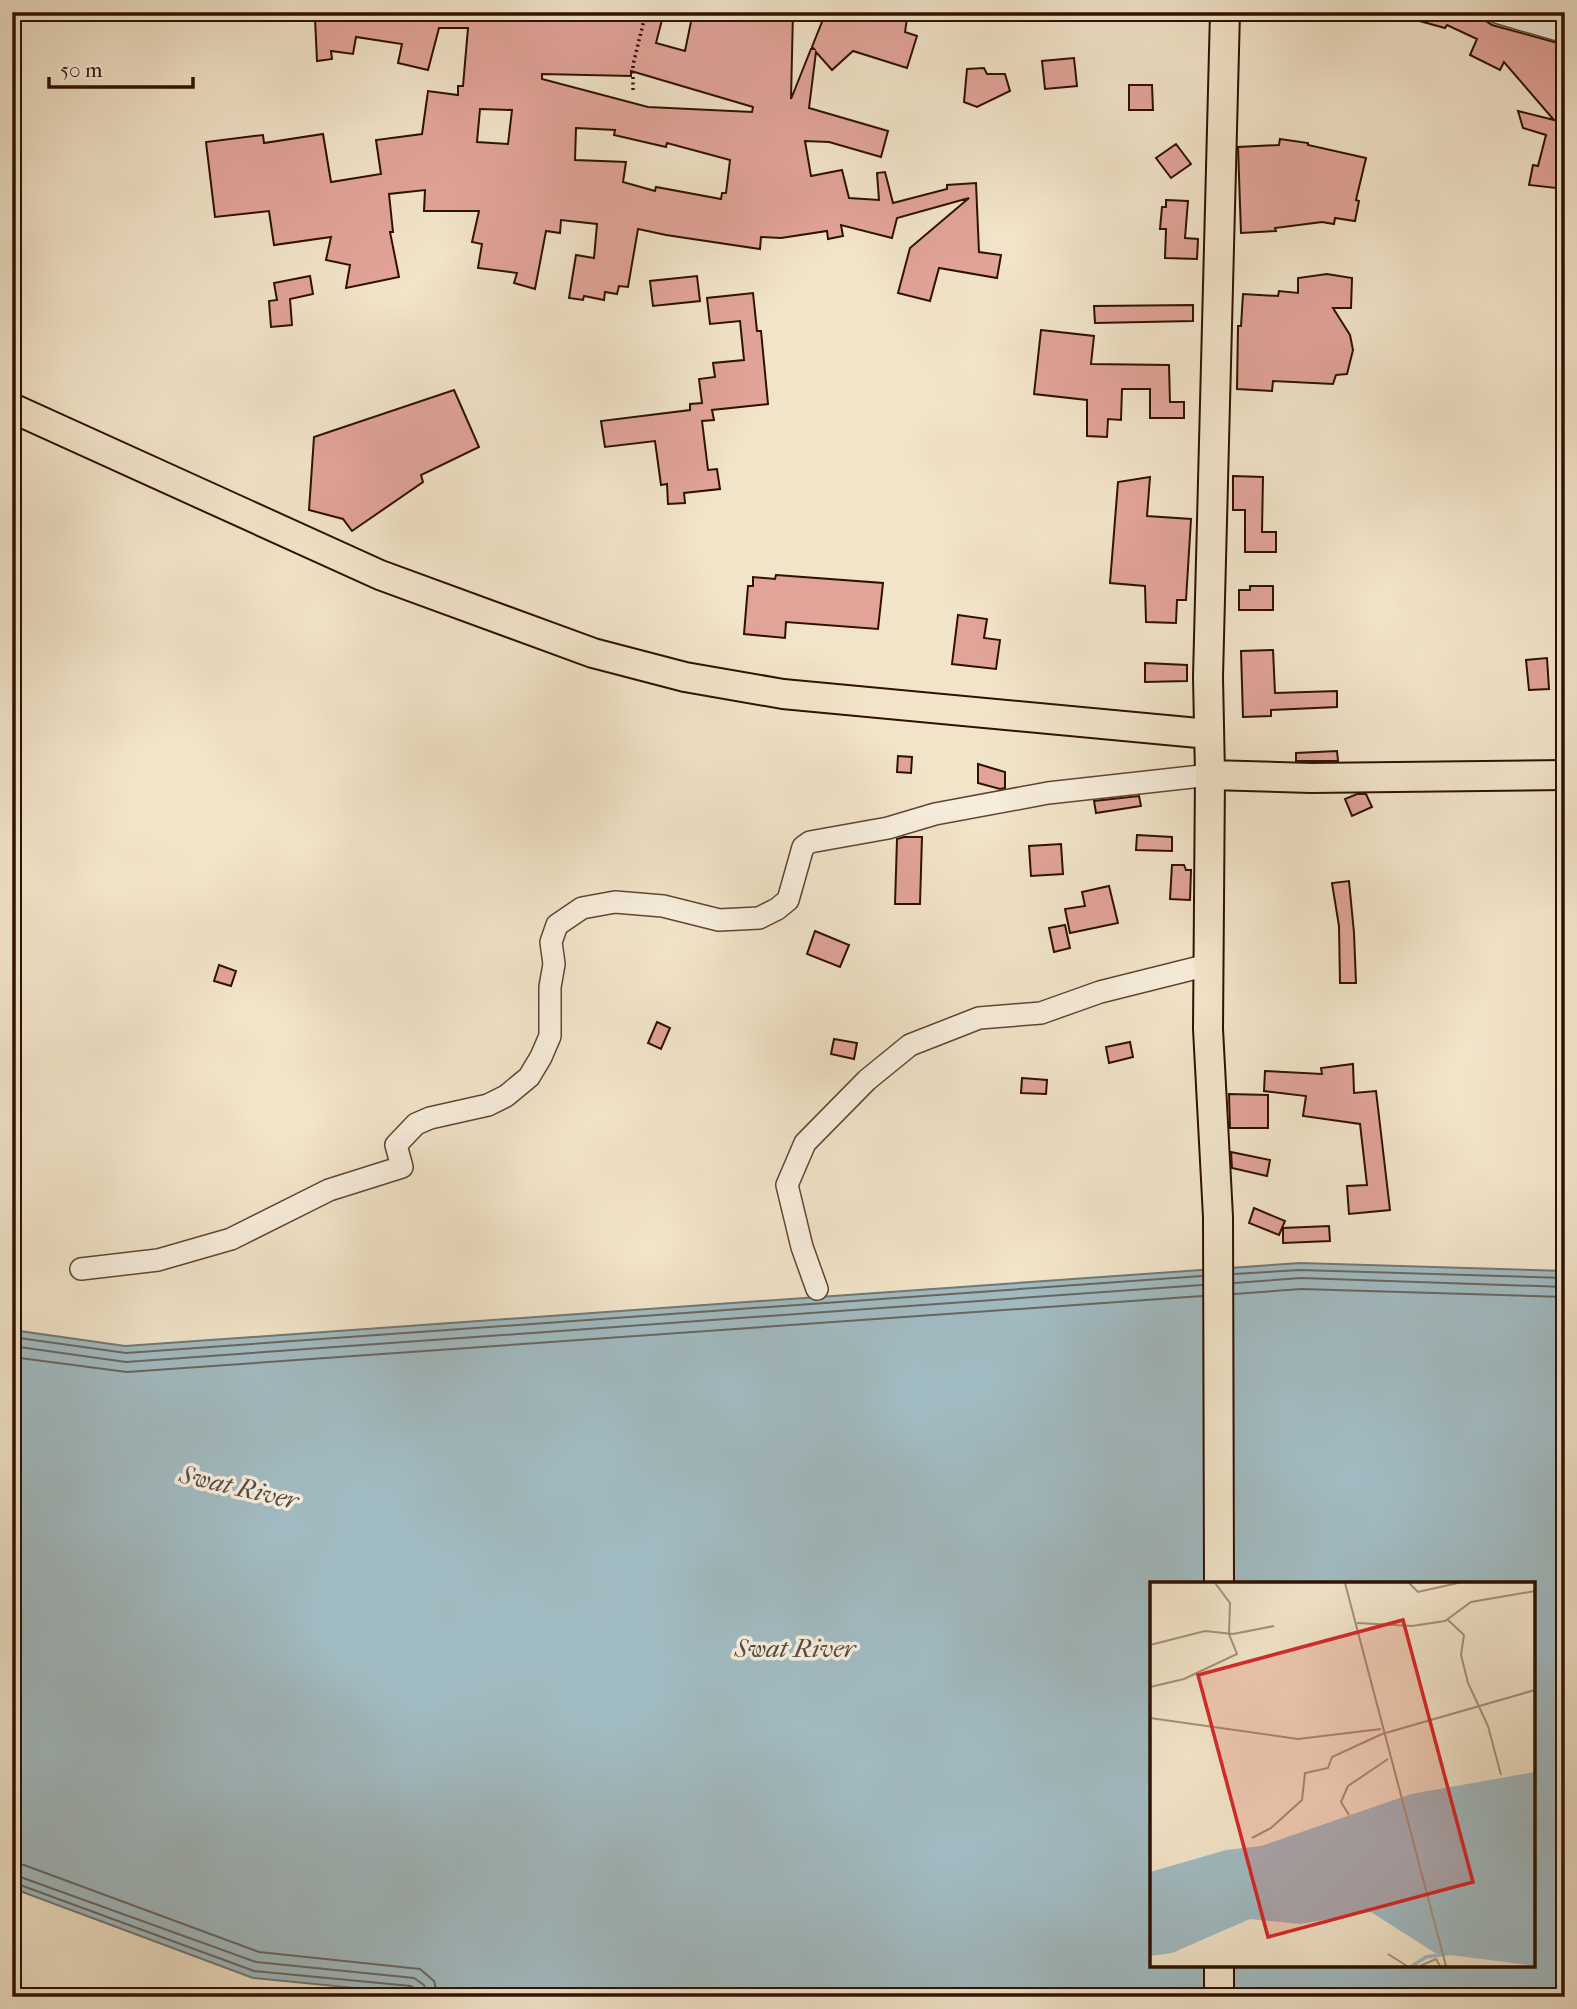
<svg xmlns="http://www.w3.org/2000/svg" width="1577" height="2009" font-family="'IM FELL French Canon',serif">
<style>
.water{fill:#a1bbc2;stroke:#737774;stroke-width:2;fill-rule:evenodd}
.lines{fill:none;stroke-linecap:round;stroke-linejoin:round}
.shore{stroke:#686661;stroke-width:2}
.building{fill:#e2a499;stroke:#2e1100;stroke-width:2;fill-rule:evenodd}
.minor-casing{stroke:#5f4632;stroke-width:24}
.major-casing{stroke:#2e1100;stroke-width:32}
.path{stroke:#2e1100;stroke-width:3.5;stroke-dasharray:2 3.5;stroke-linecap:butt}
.minor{stroke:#f7eddc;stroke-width:21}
.major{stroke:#f2e4c9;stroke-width:28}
.labels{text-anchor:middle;stroke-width:7;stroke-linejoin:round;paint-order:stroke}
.water-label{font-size:26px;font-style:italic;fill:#564c44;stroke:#f7eddc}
.inset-river{fill:none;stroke:#a1bbc2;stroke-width:3.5}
.inset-road{fill:none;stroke:#a49079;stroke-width:2}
.view{fill:#d62828;fill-opacity:0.15;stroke:#d62828;stroke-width:3.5}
.inset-edge{fill:none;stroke:#2e1100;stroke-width:3.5}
</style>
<rect width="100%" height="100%" fill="#f2e4c9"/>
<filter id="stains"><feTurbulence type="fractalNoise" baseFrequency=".00286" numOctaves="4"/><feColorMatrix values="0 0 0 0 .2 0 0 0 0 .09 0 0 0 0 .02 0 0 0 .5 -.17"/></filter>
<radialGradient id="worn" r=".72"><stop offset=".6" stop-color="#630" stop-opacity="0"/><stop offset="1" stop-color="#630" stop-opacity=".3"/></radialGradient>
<path class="water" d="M1300 1263 1565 1271V1997H446L253 1978 12 1888V1330L125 1346ZM1152 1584H1533V1965H1152Z"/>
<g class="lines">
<path class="shore" d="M1234 1274 1300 1270 1565 1278
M1234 1283 1301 1278 1565 1287
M1234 1294 1301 1289 1565 1297
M12 1337 126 1353 1202 1276
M12 1346 126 1362 1202 1285
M12 1357 127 1372 1202 1296
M12 1863 24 1865 259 1952 420 1969 434 1981 438 1997
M12 1874 256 1962 414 1978 424 1985 428 1997
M12 1882 254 1971 411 1986 417 1990 419 1997"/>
</g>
<path class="building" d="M350 12H664L656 43 685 51 693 12H793L791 99 811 49H814L812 47 824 17 826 18 830 12H908L905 32 917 36 907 68 853 51 832 70 816 52 809 108 888 131 881 157 829 142 805 141 811 176 842 170 849 198 879 200 877 173 885 172 893 203 947 189V185L976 183 979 252 1001 255 997 278 939 268 930 301 898 293 910 248 969 198 897 218 892 238 841 225 843 236 828 239 827 231 781 238 761 237 760 249 666 235 638 229 628 287 619 286 617 294 605 292 604 300 584 296 583 300 569 298 576 255 594 258 597 224 561 220 560 233 546 231 535 289 514 283 517 273 478 268 482 244 472 242 479 211H424L425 190 389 194 393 232H390L399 277 346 288 350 265 326 260 331 237 274 245 269 211 215 217 206 142 263 135 264 143 323 134 331 182 381 174 376 140 422 134 428 91 458 95V86H463L468 28H439L428 70 398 63 402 44 356 37 353 54 331 51 332 59 317 61 315 18H349ZM631 71 753 107 752 112 648 107 542 79V74L631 76ZM480 109 512 110 508 144 477 142ZM576 128 615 130 614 135 666 147 667 143 730 160 726 193H722L721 199 656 187 655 191 623 182 626 162 575 160Z
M1405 12H1483L1486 21 1492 25 1565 45V71L1559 87 1565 88V189L1529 185 1533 165 1538 166 1546 135 1523 128 1518 111 1554 120 1504 62 1500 70 1470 55 1477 39 1447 25 1445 28 1405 17Z
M1074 58 1077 86 1045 89 1042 61Z
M984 68 987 74H1005L1010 91 977 107 964 102 967 69Z
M1129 85H1152L1153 110H1129Z
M1280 139 1308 143V145L1366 158 1356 200 1359 201 1355 221 1335 218 1334 224 1322 222 1275 228 1276 231 1241 233 1238 147 1279 145Z
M1176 144 1191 164 1171 178 1156 158Z
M1166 200 1188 201 1185 238 1198 239 1197 259 1165 258 1166 229H1160L1162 207H1166Z
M1327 274 1352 278 1351 308H1333L1350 335 1353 350 1347 374 1336 375 1333 384 1273 381 1272 391 1237 389 1238 326H1241L1243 294 1278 296 1279 291 1298 293V278Z
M310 276 313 294 290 299 292 325 271 327 269 301 277 300 274 283Z
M697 276 700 301 653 306 650 281Z
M753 293 757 331H761L768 404 712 410 714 420 702 421 708 470 717 469 720 489 684 493 685 503 668 504 667 484 661 485 655 441 605 447 601 421 690 410V404L702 403 699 379 715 377 713 363 744 360 740 321 710 324 707 298Z
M1193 305V321L1095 323 1094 306Z
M1041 330 1094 336 1091 364 1169 365 1170 402H1184V418H1150V389H1122L1121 420 1108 419 1107 437 1087 436V400L1034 394Z
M454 390 479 447 421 475 423 482 352 531 343 519 309 510 314 437Z
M1233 476 1263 477 1262 532H1276V552H1245V510H1233Z
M1150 477 1147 516 1191 519 1186 600H1177L1176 623 1146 622 1145 586 1110 583 1118 482Z
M776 575 883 583 878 629 786 622 785 638 744 634 748 586H753V577L775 579Z
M1250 586H1273V610H1239V590H1250Z
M958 615 987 619 984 638 1000 640 996 669 952 664Z
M1273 650 1275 693 1337 691V707L1271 710V716L1243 717 1241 651Z
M1547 658 1549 689 1529 690 1526 660Z
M1145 663 1187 665V681L1145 682Z
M1337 751 1338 761H1296V753Z
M898 756 912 757 911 773 897 772Z
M978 764 1005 772V788L1000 789 978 783Z
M1366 794 1372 807 1352 816 1345 799 1357 794Z
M1139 796 1141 806 1096 813 1094 801Z
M1137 835 1172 837V851L1136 850Z
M904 837H922L920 904H895L897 839Z
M1061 844 1063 874 1031 876 1029 846Z
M1172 865H1184L1186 870H1191L1190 900 1170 899Z
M1349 881 1354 933 1356 983H1340L1339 926 1332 883Z
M1109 886 1118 923 1070 933 1065 909 1085 906 1082 892Z
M1065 925 1070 948 1054 952 1049 928Z
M815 931 849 945 840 967 807 954Z
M219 965 236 971 231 986 214 981Z
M657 1022 670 1028 661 1049 648 1043Z
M834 1039 857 1043 854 1059 831 1054Z
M1130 1042 1133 1057 1109 1063 1106 1047Z
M1353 1064 1354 1093 1376 1091 1390 1210 1349 1214 1347 1186 1367 1185 1360 1124 1303 1116 1306 1096 1264 1091 1265 1071 1322 1074 1321 1068Z
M1022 1078 1047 1080 1046 1094 1021 1093Z
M1229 1094 1268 1095V1128H1230Z
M1231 1152 1270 1160 1267 1176 1232 1168Z
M1254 1208 1285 1221 1279 1235 1249 1223Z
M1329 1226 1330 1241 1283 1243V1228Z"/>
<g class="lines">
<g class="minor-casing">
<path id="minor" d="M1496 12 1565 32
M81 1269 158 1260 231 1239 329 1190 402 1167 396 1145 416 1124 430 1118 488 1105 506 1096 529 1077 541 1057 550 1036V987L554 964 551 942 557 925 582 908 615 902 663 906 719 920 759 918 777 909 788 900 803 847 810 842 888 828 935 814 1048 793 1210 775
M817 1289 802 1247 787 1185 805 1143 867 1080 910 1045 979 1018 1041 1013 1100 992 1208 965"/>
</g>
<g class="major-casing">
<path id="major" d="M12 408 380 575 593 653 685 677 783 694 1209 734
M1210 775 1311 778 1565 775
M1219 1584 1218 1217 1208 1029 1210 775 1208 677 1225 12
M1219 1965V1997"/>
</g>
<path class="path" d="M633 90V65L646 12"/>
<use href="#minor" class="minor"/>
<use href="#major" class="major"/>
</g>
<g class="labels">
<g class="water-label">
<text transform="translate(239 1487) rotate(13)" y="9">Swat River</text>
<text x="795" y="1657">Swat River</text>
</g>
</g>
<g transform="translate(1150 1582)">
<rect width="385" height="385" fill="#f2e4c9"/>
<path d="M385 190V384L285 371 221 330 150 342 100 337 22 371 0 374V290L76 268 111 264 261 212Z" fill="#a1bbc2"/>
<path class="inset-river" d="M262 384 276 375 302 371"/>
<path class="inset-road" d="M195 1 296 384M259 1 268 10 308 1M298 38 314 53 311 73 318 101 338 144 351 193M207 41 262 44 295 39 321 20 385 9M0 63 55 49 83 52 124 44M0 105 34 97 87 72 79 52 80 21 65 1M0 136 148 157 231 147M232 152 385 108M199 233 191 220 198 204 238 177M102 256 121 246 152 218 155 191 178 186 182 175 232 152M238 372 257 384M270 384 286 377 290 384"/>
<path class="view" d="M253 38 323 300 118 355 48 93Z"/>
<rect width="385" height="385" class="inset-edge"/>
</g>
<rect width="1577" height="2009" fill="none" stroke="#f2e4c9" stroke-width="42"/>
<rect x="14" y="14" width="1549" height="1981" fill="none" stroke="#2e1100" stroke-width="3.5"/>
<rect x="21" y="21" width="1535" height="1967" fill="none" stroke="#2e1100" stroke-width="2"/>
<path d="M49 77v10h144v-10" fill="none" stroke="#2e1100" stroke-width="3.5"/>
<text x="60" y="77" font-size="21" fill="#2e1100" stroke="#f7eddc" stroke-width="5" paint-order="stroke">50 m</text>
<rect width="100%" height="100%" filter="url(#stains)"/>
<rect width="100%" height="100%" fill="url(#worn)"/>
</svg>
